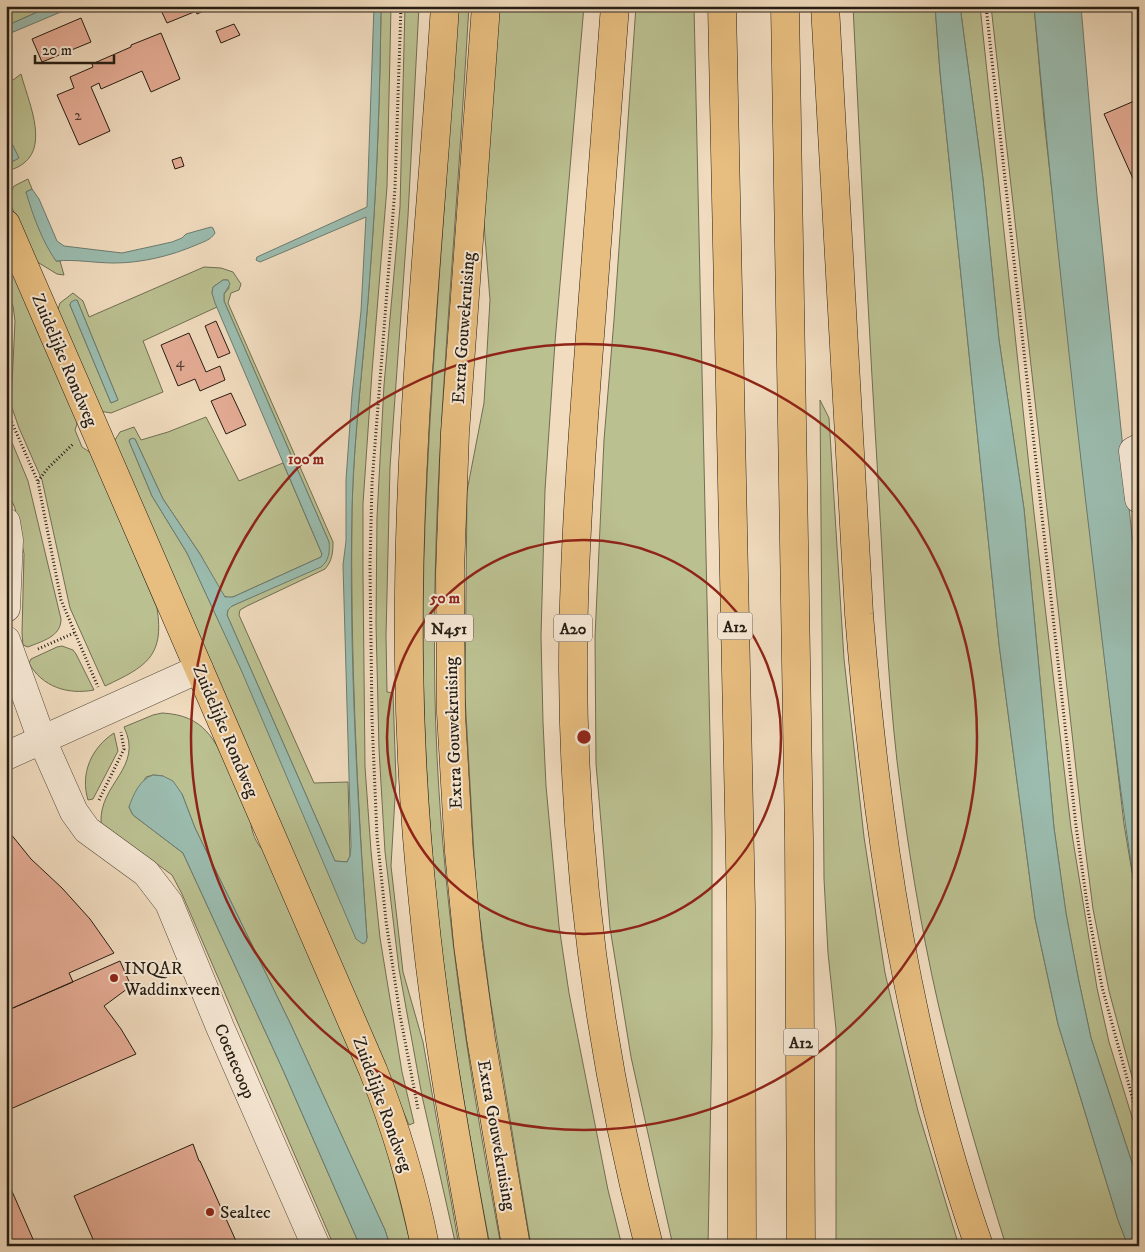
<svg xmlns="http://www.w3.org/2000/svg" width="1145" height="1252" font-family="'IM FELL DW Pica',serif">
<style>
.green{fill:#bbc091;stroke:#706e52;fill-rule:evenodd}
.water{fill:#9bbcaf;stroke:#6c7c71}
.building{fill:#e5ac95;stroke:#251d13}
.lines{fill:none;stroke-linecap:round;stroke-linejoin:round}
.minor-casing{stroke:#584d3e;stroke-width:29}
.major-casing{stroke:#251d13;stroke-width:29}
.highway-casing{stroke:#251d13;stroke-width:29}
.path{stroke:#251d13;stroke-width:3;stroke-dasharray:1 2.5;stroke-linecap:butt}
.minor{stroke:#f6e8d5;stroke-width:28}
.major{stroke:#e8be80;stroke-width:28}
.highway{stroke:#e8be80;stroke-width:28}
.ring{fill:none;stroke:#8f2418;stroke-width:2.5}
.poi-dot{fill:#8f2418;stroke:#f6e8d5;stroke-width:2}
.labels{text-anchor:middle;stroke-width:4;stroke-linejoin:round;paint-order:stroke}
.number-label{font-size:15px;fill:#554134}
.shield{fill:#f6e8d5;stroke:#645a4d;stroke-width:1}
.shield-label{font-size:16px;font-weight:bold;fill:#251d13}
.street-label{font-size:18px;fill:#251d13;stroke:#f6e8d5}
.poi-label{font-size:18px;fill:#251d13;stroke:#f6e8d5;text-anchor:start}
.centre{fill:#8f2418;stroke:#f6e8d5;stroke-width:2.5}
.ring-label{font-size:15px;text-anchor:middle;font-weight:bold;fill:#8f2418;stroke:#f6e8d5;stroke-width:4;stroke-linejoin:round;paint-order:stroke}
</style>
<rect width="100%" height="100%" fill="#f1dcbf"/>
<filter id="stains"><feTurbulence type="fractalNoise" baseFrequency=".004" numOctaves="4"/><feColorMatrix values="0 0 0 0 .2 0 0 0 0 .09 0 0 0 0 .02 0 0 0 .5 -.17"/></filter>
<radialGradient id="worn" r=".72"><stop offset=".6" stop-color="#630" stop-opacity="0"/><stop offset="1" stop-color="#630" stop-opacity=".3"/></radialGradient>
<path class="green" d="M6 6H51L6 26Z
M381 6H391L387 187 372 372 363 504V575L365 767 371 851 380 938 402 1072 414 1123 409 1125 354 995 113 443 120 432 134 427 141 440 168 432 206 417 239 481 283 463 322 554 321 557 233 597C227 598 225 597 221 593L200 554 163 499 135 439H130L129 441 152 496 187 553 367 938C357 794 350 651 352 507 354 429 365 351 370 273 377 185 380 95 381 6Z
M405 6H419L408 216 390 467 386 636 387 692 393 693 396 780 391 866 403 972 423 1042 459 1246H456L422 1096 399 969 385 852 379 749 376 623 377 517 384 385 400 207Z
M457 6H469C464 87 459 169 453 250 441 418 429 587 437 756 445 921 471 1084 501 1246H490C471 1145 453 1044 441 943 430 846 424 748 423 650 422 527 431 404 439 281 446 189 451 98 457 6Z
M498 6H584L555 342 545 490 541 636 543 722 546 786 559 926 569 993 608 1190 622 1246H531L490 998 476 889 465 696 467 491 484 403 490 300 484 224Z
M636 6H694L712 828V1036L708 1246H673L631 1057 610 928 596 764 595 637 604 440 614 320Z
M853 6H935L940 72 999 644 1035 918 1058 1024 1118 1220 1128 1246H1006C981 1165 957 1085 938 1003 920 924 907 842 897 761 887 673 884 585 879 497 869 333 861 170 853 6Z
M960 6H980L1034 513 1071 828 1097 988 1109 1042 1139 1140V1184L1091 1038 1078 977 1066 914 1054 828 1024 509 999 340 983 179Z
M991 6H1034L1044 119 1084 483 1124 824 1139 914V1103L1109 991 1093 909 1082 823Z
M21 74C27 98 49 144 24 163 19 167 13 170 6 170V154L10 163 18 158 6 131V80H13Z
M28 179 32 189 26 192 56 261H60L64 275 57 274 34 260 10 203 11 192 14 186Z
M6 255 76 417 77 424 75 430 82 447 91 453 157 608C165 657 145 667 105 686L70 608 42 480 19 428 11 405 15 321 13 306 6 288Z
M204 267 221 268 233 272 241 284 239 290 231 293 228 303 333 542C333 553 332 561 325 569L247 606 240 610 239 615 314 783 348 782 350 856 347 862 335 861 227 615 228 610 232 606 324 564 329 542 224 301V294L229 288 228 280H223L213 287 212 293 217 307 143 341 163 392 111 413 99 411 57 312 60 303 73 293 83 301 89 317ZM77 300 118 400 111 403 70 305V304Z
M820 400 829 418 844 659 864 837 885 973 902 1046 918 1111 959 1246H836V1029L828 953 824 879Z
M6 428 28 481 61 619C61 637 42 641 28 647L23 645 22 633 24 554 15 508 6 487Z
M62 646 73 650 76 654 94 690C68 695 42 687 29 663L31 659 57 647Z
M162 713C204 715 215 739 230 773 237 790 244 807 251 823 251 831 257 845 263 850L363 1078 385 1141 411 1246H390L385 1230 291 1025 195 828 182 794 163 776 153 775 146 777 129 807 133 815 183 853 283 1070 360 1246H334L182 894 172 875 101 823C99 783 144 768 124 727L153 715Z
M114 733 118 751 93 799 88 800C80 774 91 748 114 733Z"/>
<path class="water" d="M51 6H75L6 35V26Z
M374 6H381C380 95 377 185 370 273 365 351 354 429 352 507 349 651 357 795 367 938L366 942 363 944 356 939 242 672 187 553 152 496 129 441 132 438 135 439 163 499 200 554 225 597H233L321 557 322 554 215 303 212 293 213 287 223 280H228L230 284 224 294V301L329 542C330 551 329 561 321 567L232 606 228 610 227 615 335 861 347 862 350 856 351 846 343 565 346 541V480L352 395 361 311 366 217 260 262 256 260 257 257 367 207Z
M935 6H960L983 179 999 340 1024 509 1054 828 1066 913 1078 977 1091 1038 1139 1184V1246H1128L1118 1220 1058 1024 1035 918 999 644 940 72Z
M1034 6H1081L1097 196 1139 604V914C1120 798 1107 680 1093 563 1071 378 1051 192 1034 6Z
M6 131 19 158 10 163 6 154Z
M32 189 39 199 57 241 64 246 122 253 172 242 182 238 186 234 211 227 213 228 215 233C211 240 203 242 196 245 171 256 141 263 114 263 94 263 76 259 56 261 42 241 33 216 26 192Z
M75 300H77L118 400 111 403 70 305 71 302Z
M153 775 163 776 173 781 182 794 195 828 291 1025 385 1230 390 1246H360L283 1070 183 853 133 815 129 807C133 795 140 779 153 775Z"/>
<path class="building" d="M159 6H191L194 12 167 23Z
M193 6H212V7L197 14Z
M81 18 91 42 42 62 32 39Z
M234 24 240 35 221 43 216 31Z
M161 33 180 79 151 92 142 71 101 89 99 83 91 87 110 131 79 145 57 95 74 88 70 77 93 67 92 64 131 47V45Z
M1139 99V192L1104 114Z
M181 157 184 166 175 169 172 160Z
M216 321 230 353 218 358 205 326Z
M189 333 206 372 220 366 225 380 200 391 195 379 178 386 161 345Z
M231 393 246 425 226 434 211 401Z
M6 828 31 859 62 888 90 919 114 953 69 973 73 982 6 1011Z
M120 961 131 986 104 1006 121 1029 136 1054 6 1111V1011Z
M193 1144 199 1161H200L236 1241 226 1246H96L74 1196Z
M11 1189 36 1246H6V1191Z"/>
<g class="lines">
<g class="minor-casing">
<path id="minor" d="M1139 448 1133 451 1139 499
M6 522 9 540 6 608
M6 640 42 740 74 812 87 830 146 873 169 903 220 1027 316 1246
M6 756 199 669"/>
</g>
<g class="major-casing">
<path id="major" d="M445 6C431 225 406 443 409 662 410 746 415 829 424 912 435 1024 455 1135 475 1246
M486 6 455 433 450 572 451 713 459 852 468 945 481 1039 516 1246
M6 224 373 1070C396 1128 413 1185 425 1246"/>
</g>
<g class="highway-casing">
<path id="highway" d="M615 6C606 129 596 252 587 375 580 473 573 571 573 669 574 863 600 1058 649 1246
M722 6 741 907 742 1246
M785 6 799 839 801 1246
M825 6 859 614C876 828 908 1042 979 1246"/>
</g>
<path class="path" d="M401 6 395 188 372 483 370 565 372 719 377 836 386 921 400 1015 418 1109
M986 6 1076 826 1088 910 1102 987 1139 1122
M6 301 8 316 6 395
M6 409 38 482 61 600 98 687
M38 481 48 468 73 444
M38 649 74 633
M99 800 124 749 121 732"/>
<use href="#minor" class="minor"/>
<use href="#major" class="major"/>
<use href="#highway" class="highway"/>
</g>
<g class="ring">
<circle cx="584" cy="737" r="197"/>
<circle cx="584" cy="737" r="393"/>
</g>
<g class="poi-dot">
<circle cx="114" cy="978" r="5"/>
<circle cx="210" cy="1212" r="5"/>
</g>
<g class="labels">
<g class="number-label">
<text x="78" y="120">2</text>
<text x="180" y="367">4</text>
</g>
<g class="shield">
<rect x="717.5" y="612.5" width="35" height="27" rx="4"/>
<rect x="425" y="614.5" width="48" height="27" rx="4"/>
<rect x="554" y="614.5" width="38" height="27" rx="4"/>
<rect x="783.5" y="1028.5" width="35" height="27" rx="4"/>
</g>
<g class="shield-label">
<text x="735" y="632">A12</text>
<text x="449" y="634">N451</text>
<text x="573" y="634">A20</text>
<text x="801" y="1048">A12</text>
</g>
<g class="street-label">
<text transform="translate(463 328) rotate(-86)" y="6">Extra Gouwekruising</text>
<text transform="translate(65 360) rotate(67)" y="6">Zuidelijke Rondweg</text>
<text transform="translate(226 731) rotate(67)" y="6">Zuidelijke Rondweg</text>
<text transform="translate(453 733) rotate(-92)" y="6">Extra Gouwekruising</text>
<text transform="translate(235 1061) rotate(67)" y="6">Coenecoop</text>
<text transform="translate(383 1104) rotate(70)" y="6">Zuidelijke Rondweg</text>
<text transform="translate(497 1135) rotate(80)" y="6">Extra Gouwekruising</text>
</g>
<g class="poi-label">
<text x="124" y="974">INQAR<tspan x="124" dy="21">Waddinxveen</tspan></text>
<text x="220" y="1218">Sealtec</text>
</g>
</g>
<circle cx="584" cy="737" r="8" class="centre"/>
<g class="ring-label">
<text x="306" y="464">100 m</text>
<text x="445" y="603">50 m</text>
</g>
<rect width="1145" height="1252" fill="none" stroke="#f1dcbf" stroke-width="25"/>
<rect x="8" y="8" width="1130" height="1237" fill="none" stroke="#251d13" stroke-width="2.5"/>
<rect x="12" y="12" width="1120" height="1227" fill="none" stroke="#251d13"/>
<path d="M35 55v8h79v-8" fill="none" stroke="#251d13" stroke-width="2.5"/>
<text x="42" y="55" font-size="15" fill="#251d13" stroke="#f6e8d5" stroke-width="4" paint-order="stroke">20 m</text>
<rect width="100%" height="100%" filter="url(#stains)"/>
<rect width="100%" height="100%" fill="url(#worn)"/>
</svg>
